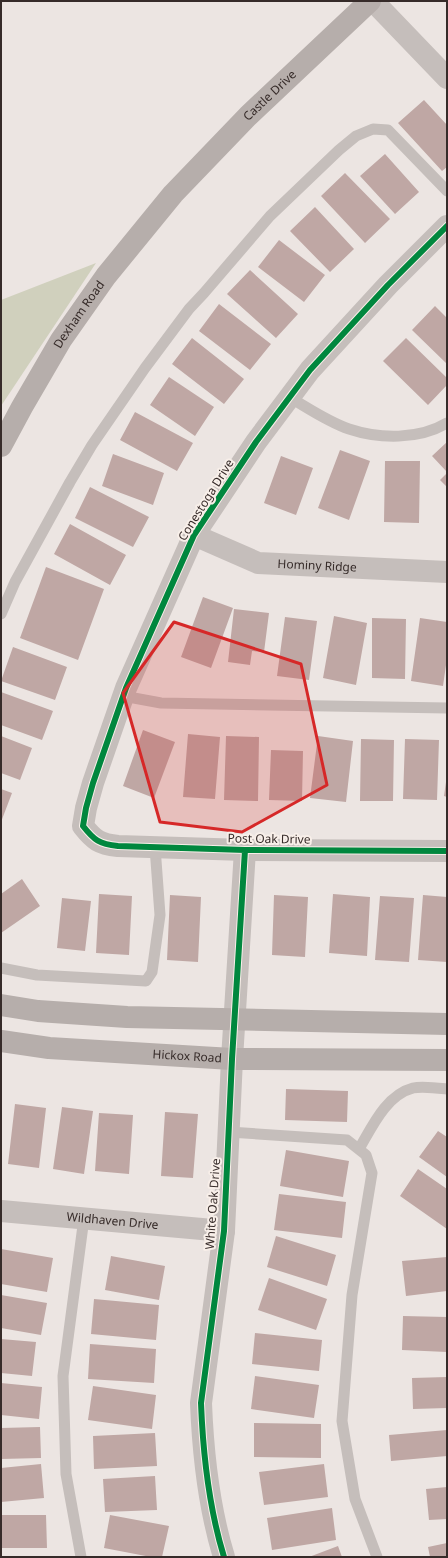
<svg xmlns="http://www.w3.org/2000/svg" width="448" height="1558" font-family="'Noto Sans',sans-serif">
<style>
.green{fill:#d0d0bd}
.building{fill:#bfa7a4}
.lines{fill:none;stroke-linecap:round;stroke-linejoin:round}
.lane{stroke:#c5bebb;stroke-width:11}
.street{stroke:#c5bebb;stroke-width:22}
.secondary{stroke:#b6aeab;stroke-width:22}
.cycleway-casing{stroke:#f8efe9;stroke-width:8}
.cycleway{stroke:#00873e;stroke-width:6}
.marked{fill:#d62828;fill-opacity:0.2;stroke:#d62828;stroke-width:3;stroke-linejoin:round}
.labels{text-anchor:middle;stroke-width:4;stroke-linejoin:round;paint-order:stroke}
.street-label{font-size:12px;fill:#362b29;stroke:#f8efe9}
</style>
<rect width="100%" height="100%" fill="#ece5e2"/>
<path class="green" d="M96 263 1 406V300Z"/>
<path class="building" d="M424 100 447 125V167L442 171 398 123Z
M385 154 419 192 395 214 360 176Z
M345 173 390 219 365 243 321 196Z
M315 207 354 249 330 272 290 231Z
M279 240 325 275 304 302 258 267Z
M250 270 298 314 276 338 227 294Z
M219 304 271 344 250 370 199 331Z
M435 306 447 318V364L412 330Z
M192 338 244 379 224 404 172 364Z
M406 338 447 378V385L428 405 383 361Z
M169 377 214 407 195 436 150 405Z
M135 412 193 443 177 471 120 440Z
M447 442V472L432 456Z
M340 450 370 461 349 520 318 508Z
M113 454 164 473 153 505 102 486Z
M281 456 313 468 296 515 264 503Z
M385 461H420L419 523 384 522Z
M447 473V487L440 480Z
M90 487 149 517 133 547 75 518Z
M70 524 126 555 110 585 54 554Z
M46 567 104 589 78 660 20 638Z
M203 597 233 608 211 668 181 657Z
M234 609 269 613 264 652 252 651 250 665 228 662Z
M334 616 367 623 356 685 323 678Z
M285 617 317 621 309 680 277 676Z
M372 618 406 619 405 679 372 678Z
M420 618 447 622V658L443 686 411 681Z
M13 647 67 667 55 700 1 681Z
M1 692 53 711 42 740 1 725Z
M143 730 175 742 154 798 123 786Z
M188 734 220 737 215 799 183 797Z
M1 736 32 748 20 780 1 773Z
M226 736 259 737 258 801 224 800Z
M318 736 353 741 346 802 310 798Z
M361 739 394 740 393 801H360Z
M405 739 439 740 437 800 403 799Z
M271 750 303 751 302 801 269 800Z
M446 782H447V797L444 796Z
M1 789 12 793 1 822Z
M22 879 40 906 1 933V894Z
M99 894 132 896 129 955 96 953Z
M333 894 370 897 367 956 329 953Z
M170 895 201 897 198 962 167 960Z
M274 895 308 897 305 957 272 955Z
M423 895 447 897V962L418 960Z
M380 896 414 898 409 962 375 960Z
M62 898 91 901 85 951 57 948Z
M286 1089 348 1091 347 1122 285 1120Z
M15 1104 46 1108 39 1168 8 1164Z
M62 1107 93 1111 84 1174 53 1169Z
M165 1112 198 1114 193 1178 161 1176Z
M99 1113 133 1115 129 1174 95 1171Z
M438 1131 447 1137V1177L419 1157Z
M286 1150 349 1161 343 1197 280 1186Z
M418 1169 447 1189V1229L400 1196Z
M279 1194 346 1202 342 1238 274 1230Z
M276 1236 336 1255 327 1286 267 1267Z
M1 1249 53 1258 47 1292 1 1284Z
M111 1256 165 1266 159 1300 105 1290Z
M447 1257V1291L406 1296 402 1261Z
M269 1278 327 1299 316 1330 258 1310Z
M1 1295 47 1303 41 1335 1 1328Z
M94 1299 159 1305 156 1340 91 1334Z
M403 1316 447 1317V1352L402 1350Z
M255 1333 322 1340 319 1371 252 1364Z
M1 1339 36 1342 32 1376 1 1373Z
M90 1344 156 1349 154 1383 88 1379Z
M255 1376 319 1385 314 1418 251 1409Z
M447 1377V1408L413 1409 412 1378Z
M1 1383 42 1387 39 1419 1 1415Z
M93 1386 156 1395 152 1429 88 1420Z
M254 1423 321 1424V1458L254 1457Z
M40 1427 41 1458 1 1459V1428Z
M447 1430V1456L391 1461 389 1435Z
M155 1433 157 1466 94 1469 93 1436Z
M41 1464 44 1498 1 1502V1468Z
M324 1464 328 1497 264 1505 259 1472Z
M155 1476 157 1510 105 1512 103 1479Z
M447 1487V1519L429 1520 426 1489Z
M332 1508 336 1540 272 1550 267 1518Z
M1 1515H46L47 1548H1Z
M110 1515 169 1526 162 1557H151L104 1548Z
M447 1543V1557H430L428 1547Z
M338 1546 342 1557H309Z"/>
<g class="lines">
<path class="lane" d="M289 397C308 408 328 422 349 429 379 439 419 440 447 423
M1 614 15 582 70 482 92 445 145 368 189 309 204 293 270 216 339 150 356 136 373 129 388 130 447 191
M123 696 161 703 447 708
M1 968 37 975 146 981 152 972 160 915 155 847
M229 1132 347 1140 366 1155 372 1173 352 1295 342 1421 355 1499 377 1557
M359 1149C372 1127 386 1095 413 1088 422 1086 438 1088 447 1089
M81 1557 66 1474 63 1376 84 1218"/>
<g class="street">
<path d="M373 1 447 78"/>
<path d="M447 226 388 285 310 370 256 442 194 535 126 688 93 783 86 808 83 826C94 840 99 844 118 846L245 850 447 851"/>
<path id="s1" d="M194 535 258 563 447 572"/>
<path id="s2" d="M1 1211 224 1231"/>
<path d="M224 1557C209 1508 203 1454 201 1403L224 1231 232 1059 245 850"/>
</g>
<g class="secondary">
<path id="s3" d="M1 446 22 407 61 340 106 276 173 194 248 116 370 1"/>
<path d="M1 1005 38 1011 127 1017 447 1024"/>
<path id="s4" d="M1 1041 49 1048 232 1059 447 1060"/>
</g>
<g class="cycleway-casing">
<path id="cycleway" d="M447 226 388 285 310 370 256 442 194 535 126 688 93 783 86 808 83 826C94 840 99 844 118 846L245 850 447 851
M224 1557C209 1508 203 1454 201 1403L224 1231 232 1059 245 850"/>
</g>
<use href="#cycleway" class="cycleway"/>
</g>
<path class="marked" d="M174 622 301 664 327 785 242 832 160 822 123 693Z"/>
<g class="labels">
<g class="street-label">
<text dy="4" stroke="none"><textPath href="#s3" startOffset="444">Castle Drive</textPath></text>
<text dy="4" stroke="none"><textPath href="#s3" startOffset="153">Dexham Road</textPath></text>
<text transform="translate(206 500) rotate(-58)" y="4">Conestoga Drive</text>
<text dy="4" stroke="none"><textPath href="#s1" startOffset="129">Hominy Ridge</textPath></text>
<text transform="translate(269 839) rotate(1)" y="4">Post Oak Drive</text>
<text dy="4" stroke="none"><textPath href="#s4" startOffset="187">Hickox Road</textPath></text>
<text transform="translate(213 1204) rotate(-86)" y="4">White Oak Drive</text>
<text dy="4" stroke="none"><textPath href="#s2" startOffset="112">Wildhaven Drive</textPath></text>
</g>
</g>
<rect width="448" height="1558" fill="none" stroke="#362b29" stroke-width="4"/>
</svg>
